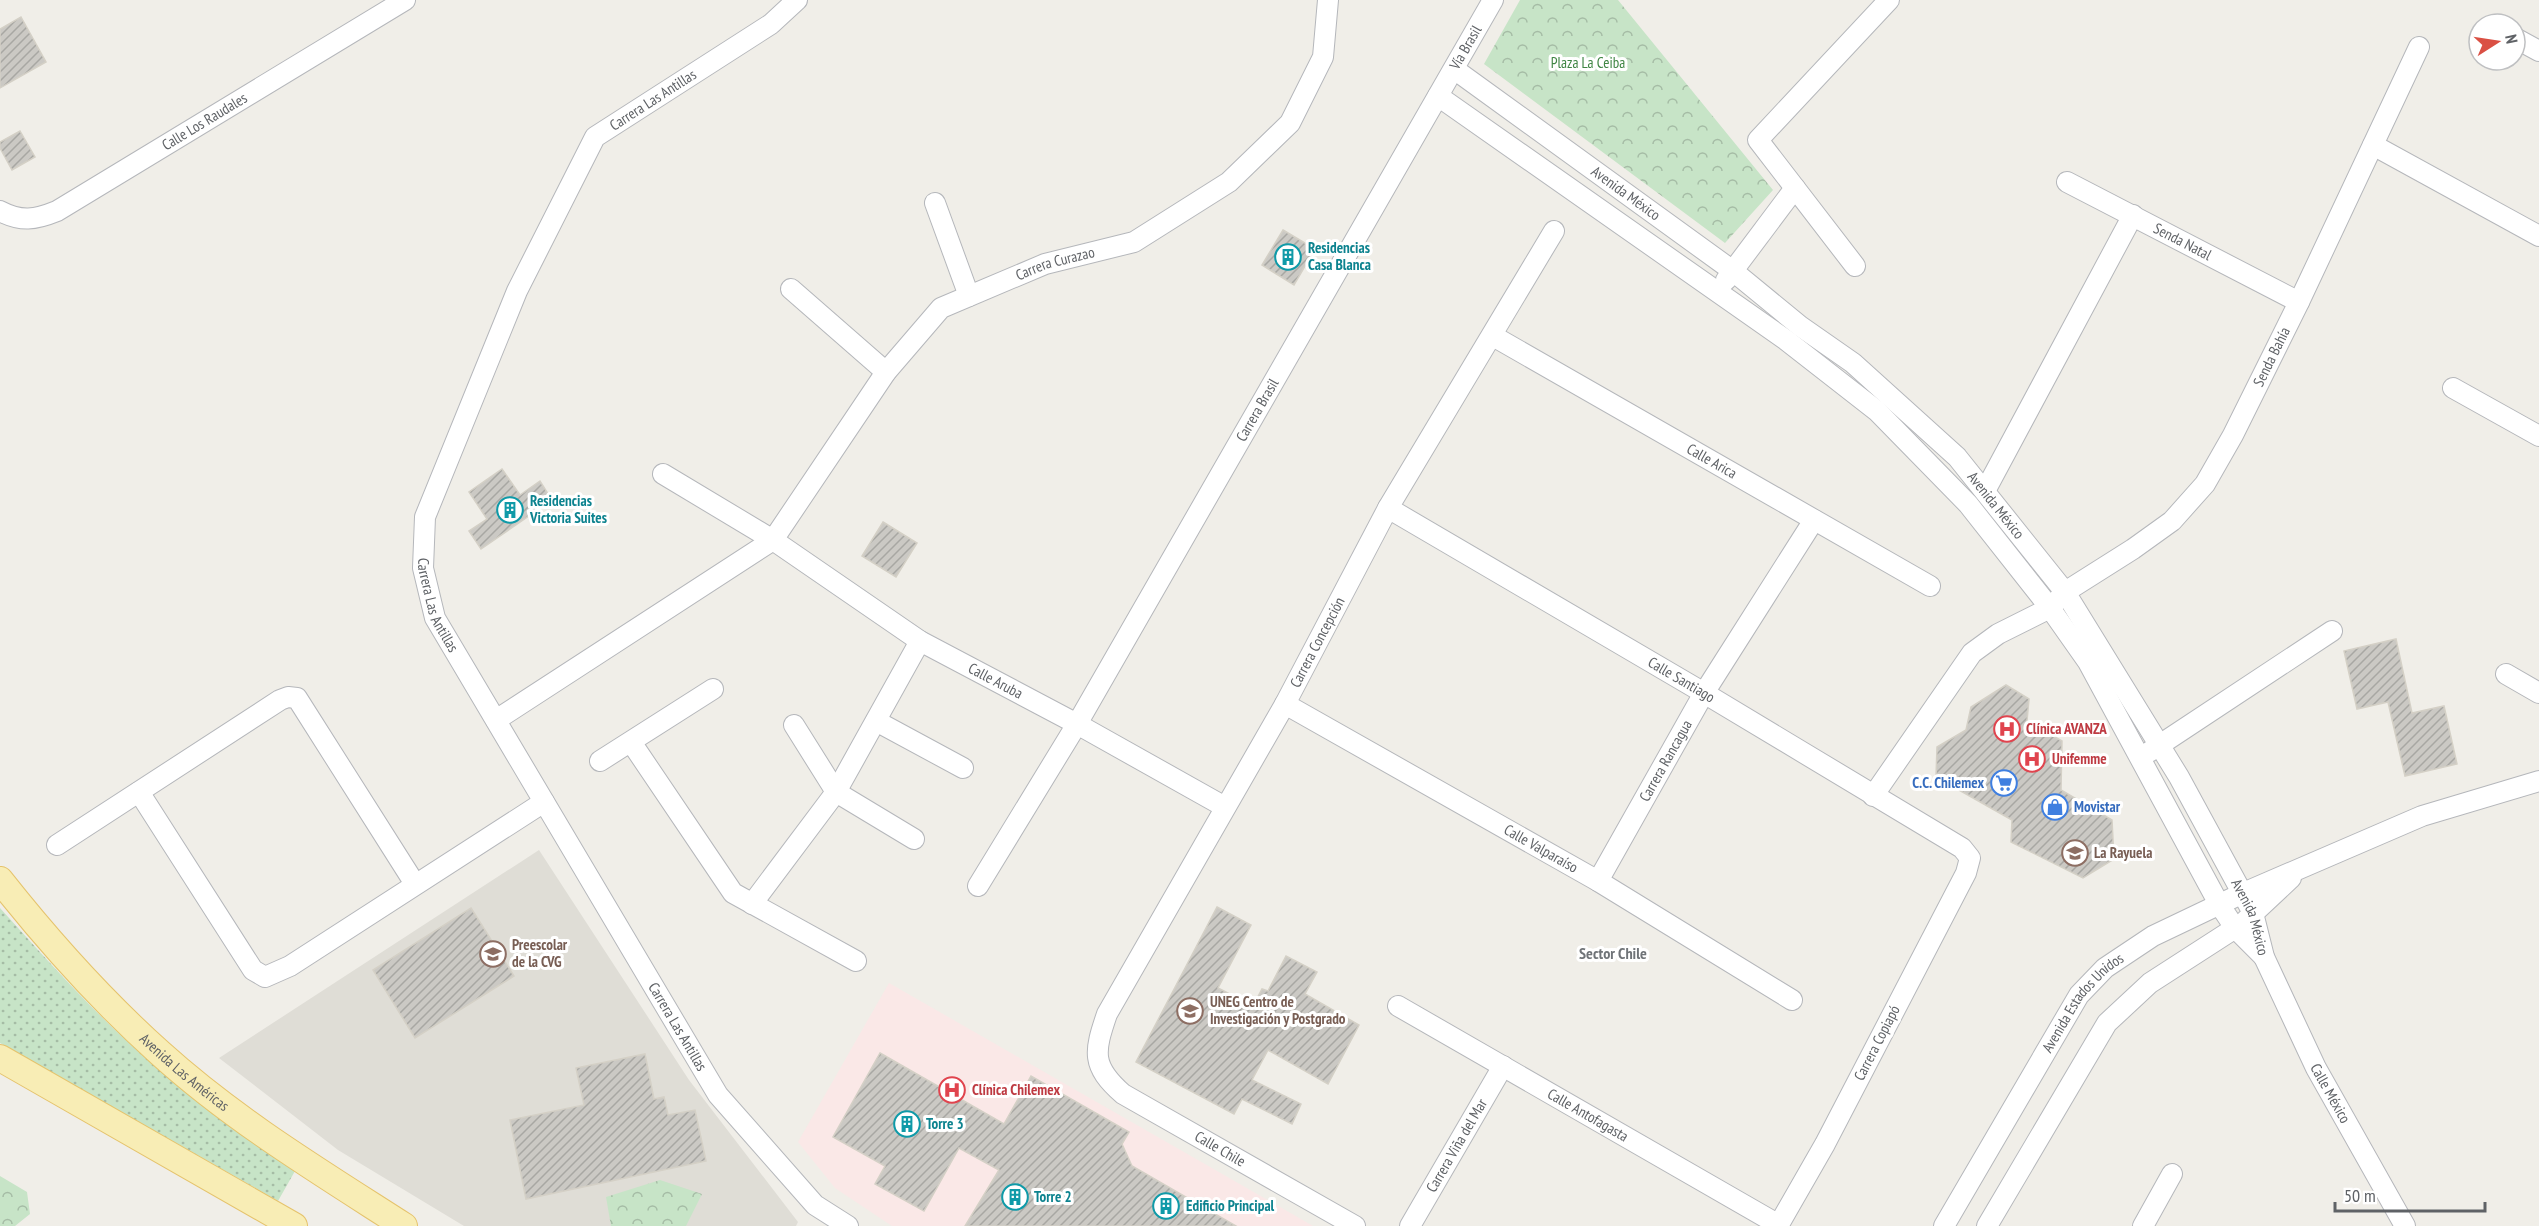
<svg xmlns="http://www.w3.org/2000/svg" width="2539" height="1226" font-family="'PT Sans Narrow',sans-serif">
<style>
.education{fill:#dfddd6}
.medical{fill:#fae8e7}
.grass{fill:url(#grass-dots)}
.park{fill:url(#park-crowns)}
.building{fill:url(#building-hatch);stroke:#d4d0c6;stroke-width:1.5}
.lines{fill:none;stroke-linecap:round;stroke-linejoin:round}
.minor-casing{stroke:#b5b7bb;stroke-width:22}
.major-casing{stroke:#e5c36c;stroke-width:28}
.minor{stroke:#fff;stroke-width:20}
.major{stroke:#f8edb5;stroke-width:26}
.labels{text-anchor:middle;stroke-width:6;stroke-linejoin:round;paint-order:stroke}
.street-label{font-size:15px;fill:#5f6266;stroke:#fff}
.park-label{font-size:15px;fill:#3f8543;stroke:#fff}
.culture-label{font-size:15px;font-weight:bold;fill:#0d838f;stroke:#fff;text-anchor:start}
.health-label{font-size:15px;font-weight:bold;fill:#be3a42;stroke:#fff;text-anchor:start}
.shop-label{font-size:15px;font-weight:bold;fill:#366cbe;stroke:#fff;text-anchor:end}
.education-label{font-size:15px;font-weight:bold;fill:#785e54;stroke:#fff;text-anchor:start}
.neighbourhood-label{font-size:16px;font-weight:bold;fill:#707478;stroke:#fff}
</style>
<defs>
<pattern id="grass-dots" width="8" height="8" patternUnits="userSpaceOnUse" patternTransform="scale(1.5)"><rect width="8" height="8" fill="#c7e4c7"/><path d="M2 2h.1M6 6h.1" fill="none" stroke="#a5bca5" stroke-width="1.8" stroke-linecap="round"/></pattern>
<pattern id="park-crowns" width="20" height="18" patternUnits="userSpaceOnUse" patternTransform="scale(1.5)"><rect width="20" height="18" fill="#c7e4c7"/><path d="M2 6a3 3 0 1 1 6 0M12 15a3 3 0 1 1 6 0" fill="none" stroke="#a5bca5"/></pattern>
<pattern id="building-hatch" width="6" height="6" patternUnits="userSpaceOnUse" patternTransform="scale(1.5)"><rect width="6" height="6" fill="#cbc9c4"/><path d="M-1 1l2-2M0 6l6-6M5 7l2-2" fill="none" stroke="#a8a7a3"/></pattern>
</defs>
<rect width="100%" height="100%" fill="#f0eee8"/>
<path class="education" d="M539 850 689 1080 798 1222 796 1226H464L338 1150 219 1058Z"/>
<path class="medical" d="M889 983 1313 1226H892L835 1188 798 1142Z"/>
<path class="grass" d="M0 908C48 961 95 1014 149 1061 195 1102 246 1135 295 1171L278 1201 0 1043Z"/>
<path class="park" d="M1520 0H1618L1773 190 1725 243 1484 64Z
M0 1176 27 1192 30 1214 15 1226H0Z
M660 1180 702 1194 686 1226H611L606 1197Z"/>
<path class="building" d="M21 17 46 62 0 88V29Z
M20 131 35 157 12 170 0 148V142Z
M1283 230 1315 249 1294 285 1262 265Z
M502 469 520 495 540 481 552 500 481 549 469 531 487 519 469 492Z
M883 522 917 543 896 577 862 556Z
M2396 639 2412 713 2444 706 2457 764 2405 776 2388 702 2357 709 2344 651Z
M2006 685 2029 699 2027 721 2062 741 2061 790 2112 820 2114 859 2083 878 2011 842 2012 820 1936 777 1937 747 1966 730 1971 707Z
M1217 907 1251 925 1218 988 1253 1006 1262 989 1268 991 1286 956 1317 972 1305 994 1359 1025 1328 1084 1268 1050 1252 1080 1301 1104 1292 1124 1242 1099 1234 1114 1136 1062Z
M471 908 514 976 415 1038 373 970Z
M880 1053 1004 1124 1031 1076 1129 1132 1122 1144 1132 1166 1236 1226H965L999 1170 959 1148 924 1211 875 1184 885 1166 833 1137Z
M645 1054 654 1099 664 1097 668 1115 695 1110 706 1161 526 1199 510 1120 584 1105 576 1068Z"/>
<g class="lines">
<g class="minor-casing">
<g id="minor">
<path id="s1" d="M797 0 771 24 595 137 517 291 425 517 423 568 435 618 718 1095 815 1205 848 1226"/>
<path d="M2515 38 2539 51"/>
<path id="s2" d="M1454 69 1733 271 1800 326 1853 363 1957 457 2065 592 2179 777 2253 913 2264 957 2316 1068 2405 1226"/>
<path d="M1438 96 1786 340 1877 411 1968 504 2050 608 2088 662 2219 904 2235 928 2264 957"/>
<path d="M2373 145 2539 236"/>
<path id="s3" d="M2067 182 2299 302"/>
<path d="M935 203 969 296"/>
<path id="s4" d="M0 211C21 222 35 220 57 211L405 0"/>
<path d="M1855 266 1758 140 1889 0"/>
<path d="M1726 280 1795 188"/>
<path d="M791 289 886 372"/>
<path id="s5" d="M1493 336 1930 586"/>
<path d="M2453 388 2539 436"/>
<path id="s6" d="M663 474 773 540 920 641 1077 724 1225 807"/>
<path d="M1985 491 2133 215"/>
<path id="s7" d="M1388 508 1704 693 1962 848 1970 858 1966 873 1825 1144 1778 1226"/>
<path d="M2506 674 2539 693"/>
<path id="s8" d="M1285 704 1598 881 1792 1000"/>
<path id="s9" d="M496 720 773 540 886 372 941 308 1045 264 1134 242 1229 182 1290 123 1323 57 1328 0"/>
<path d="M876 721 963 768"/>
<path d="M794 725 836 792 914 839"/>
<path d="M631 742 733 893 856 961"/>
<path d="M2149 752 2332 631"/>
<path d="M600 761 713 689"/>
<path d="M139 792 253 970 265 977 290 966 544 802"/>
<path id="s10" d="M1873 796 1972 653 1998 634 2050 608 2065 592 2133 549 2172 521 2205 484 2233 435 2299 302 2419 47"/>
<path d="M57 845 280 700 288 697 297 698 415 884"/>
<path id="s11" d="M1598 881 1704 693 1814 520"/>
<path id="s12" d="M978 886 1077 724 1493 0"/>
<path d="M752 904 836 792 920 641"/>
<path id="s13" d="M1398 1006 1779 1225"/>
<path id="s14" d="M1355 1226 1123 1094C1091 1066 1094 1052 1107 1014L1285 704 1388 508 1554 231"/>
<path id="s15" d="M1410 1226 1503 1066"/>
<path id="s16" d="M1944 1226 2079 995 2105 968 2153 936 2241 894 2422 816 2539 781"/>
<path d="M1987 1226 2107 1023 2150 983 2243 923 2291 878"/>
<path d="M2143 1226 2172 1174"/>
</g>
</g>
<g class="major-casing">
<g id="major">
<path id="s17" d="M0 880C49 942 101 1000 160 1053 234 1120 320 1172 404 1226"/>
<path d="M0 1058 294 1226"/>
</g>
</g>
<use href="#minor" class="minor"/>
<use href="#major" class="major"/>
</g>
<defs>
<g id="building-ring" transform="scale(1.35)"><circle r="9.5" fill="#fff" stroke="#0f9aa8" stroke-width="1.5"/><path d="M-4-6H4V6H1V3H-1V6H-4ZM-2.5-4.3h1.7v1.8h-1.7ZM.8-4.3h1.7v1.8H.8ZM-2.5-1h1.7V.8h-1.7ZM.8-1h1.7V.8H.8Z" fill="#0f9aa8"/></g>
<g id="hospital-ring" transform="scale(1.35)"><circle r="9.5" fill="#fff" stroke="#e0444e" stroke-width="1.5"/><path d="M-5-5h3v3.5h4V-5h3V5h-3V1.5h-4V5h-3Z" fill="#e0444e"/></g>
<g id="supermarket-ring" transform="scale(1.35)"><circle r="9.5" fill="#fff" stroke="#3f7fe0" stroke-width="1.5"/><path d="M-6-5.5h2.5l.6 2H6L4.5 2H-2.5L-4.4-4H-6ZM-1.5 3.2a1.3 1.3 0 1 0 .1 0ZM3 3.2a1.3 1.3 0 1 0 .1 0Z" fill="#3f7fe0"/></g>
<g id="shop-ring" transform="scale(1.35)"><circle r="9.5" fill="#fff" stroke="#3f7fe0" stroke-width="1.5"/><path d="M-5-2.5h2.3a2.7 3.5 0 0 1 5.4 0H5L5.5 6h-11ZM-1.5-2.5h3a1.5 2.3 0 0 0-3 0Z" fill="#3f7fe0"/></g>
<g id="school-ring" transform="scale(1.35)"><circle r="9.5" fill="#fff" stroke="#8d6e63" stroke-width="1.5"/><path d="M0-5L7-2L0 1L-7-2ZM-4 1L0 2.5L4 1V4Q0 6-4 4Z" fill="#8d6e63"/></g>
<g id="university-ring" transform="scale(1.35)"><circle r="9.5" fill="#fff" stroke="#8d6e63" stroke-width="1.5"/><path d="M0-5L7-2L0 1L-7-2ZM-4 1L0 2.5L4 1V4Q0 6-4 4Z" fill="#8d6e63"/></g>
</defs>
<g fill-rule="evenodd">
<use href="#building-ring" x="1288" y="257"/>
<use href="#building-ring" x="510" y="510"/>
<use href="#hospital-ring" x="2007" y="729"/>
<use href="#hospital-ring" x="2032" y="759"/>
<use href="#supermarket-ring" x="2004" y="783"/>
<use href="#shop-ring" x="2055" y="807"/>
<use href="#school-ring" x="2075" y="853"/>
<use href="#school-ring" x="493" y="954"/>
<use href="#university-ring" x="1190" y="1011"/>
<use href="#hospital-ring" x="952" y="1090"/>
<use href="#building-ring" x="907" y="1124"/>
<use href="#building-ring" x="1015" y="1197"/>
<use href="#building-ring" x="1166" y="1206"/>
</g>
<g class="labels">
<g class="street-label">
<text dy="5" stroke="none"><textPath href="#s12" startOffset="970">Vía Brasil</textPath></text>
<text transform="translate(653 100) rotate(-33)" y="5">Carrera Las Antillas</text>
<text dy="5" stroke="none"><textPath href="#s4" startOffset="232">Calle Los Raudales</textPath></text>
<text dy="5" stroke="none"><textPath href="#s2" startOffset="212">Avenida México</textPath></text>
<text dy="5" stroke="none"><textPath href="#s3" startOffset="130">Senda Natal</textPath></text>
<text dy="5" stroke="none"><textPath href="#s9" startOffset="740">Carrera Curazao</textPath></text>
<text dy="5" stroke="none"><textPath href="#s10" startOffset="608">Senda Bahía</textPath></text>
<text dy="5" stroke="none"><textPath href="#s12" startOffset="552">Carrera Brasil</textPath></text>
<text dy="5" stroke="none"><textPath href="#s5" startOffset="252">Calle Arica</textPath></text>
<text dy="5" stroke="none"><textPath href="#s2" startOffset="698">Avenida México</textPath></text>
<text dy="5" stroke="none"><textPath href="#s1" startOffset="752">Carrera Las Antillas</textPath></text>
<text dy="5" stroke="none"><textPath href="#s14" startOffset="784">Carrera Concepción</textPath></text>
<text dy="5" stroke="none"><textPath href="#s6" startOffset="392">Calle Aruba</textPath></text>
<text dy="5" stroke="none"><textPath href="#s7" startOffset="340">Calle Santiago</textPath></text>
<text dy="5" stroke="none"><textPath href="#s11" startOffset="138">Carrera Rancagua</textPath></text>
<text dy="5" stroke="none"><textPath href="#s8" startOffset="294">Calle Valparaíso</textPath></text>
<text dy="5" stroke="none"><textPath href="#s2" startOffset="1184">Avenida México</textPath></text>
<text dy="5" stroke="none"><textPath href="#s16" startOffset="264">Avenida Estados Unidos</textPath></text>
<text dy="5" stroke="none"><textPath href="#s1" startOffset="1239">Carrera Las Antillas</textPath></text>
<text transform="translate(1877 1043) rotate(-63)" y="5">Carrera Copiapó</text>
<text dy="5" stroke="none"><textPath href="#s17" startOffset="267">Avenida Las Américas</textPath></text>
<text dy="5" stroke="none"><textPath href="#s2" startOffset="1378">Calle México</textPath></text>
<text dy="5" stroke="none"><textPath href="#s13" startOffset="219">Calle Antofagasta</textPath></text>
<text dy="5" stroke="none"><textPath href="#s15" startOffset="93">Carrera Viña del Mar</textPath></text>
<text transform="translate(1220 1149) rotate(30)" y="5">Calle Chile</text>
</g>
<g class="park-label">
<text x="1588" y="68">Plaza La Ceiba</text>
</g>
<g class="culture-label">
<text x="1308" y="253">Residencias<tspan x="1308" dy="17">Casa Blanca</tspan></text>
<text x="530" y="506">Residencias<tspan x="530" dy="17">Victoria Suites</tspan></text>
<text x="926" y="1129">Torre 3</text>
<text x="1034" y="1202">Torre 2</text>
<text x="1186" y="1211">Edificio Principal</text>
</g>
<g class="health-label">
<text x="2026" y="734">Clínica AVANZA</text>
<text x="2052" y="764">Unifemme</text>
<text x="972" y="1095">Clínica Chilemex</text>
</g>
<g class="shop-label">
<text x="1984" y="788">C.C. Chilemex</text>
<text x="2074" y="812" text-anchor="start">Movistar</text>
</g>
<g class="education-label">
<text x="2094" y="858">La Rayuela</text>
<text x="512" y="950">Preescolar<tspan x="512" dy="17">de la CVG</tspan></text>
<text x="1210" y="1007">UNEG Centro de<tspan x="1210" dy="17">Investigación y Postgrado</tspan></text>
</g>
<g class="neighbourhood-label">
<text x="1613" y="959">Sector Chile</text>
</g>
</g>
<g transform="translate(2497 42) rotate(78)"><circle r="28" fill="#ffffff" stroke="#bfc0c2" stroke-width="1.5"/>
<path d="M0-4.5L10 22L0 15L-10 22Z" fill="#da5044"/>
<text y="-9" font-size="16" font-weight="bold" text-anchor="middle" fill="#5f6266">N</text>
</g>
<path d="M2335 1202v9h150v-9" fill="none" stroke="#5f6266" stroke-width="3"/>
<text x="2344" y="1202" font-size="18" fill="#5f6266" stroke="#ffffff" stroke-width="4.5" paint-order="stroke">50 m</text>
</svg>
